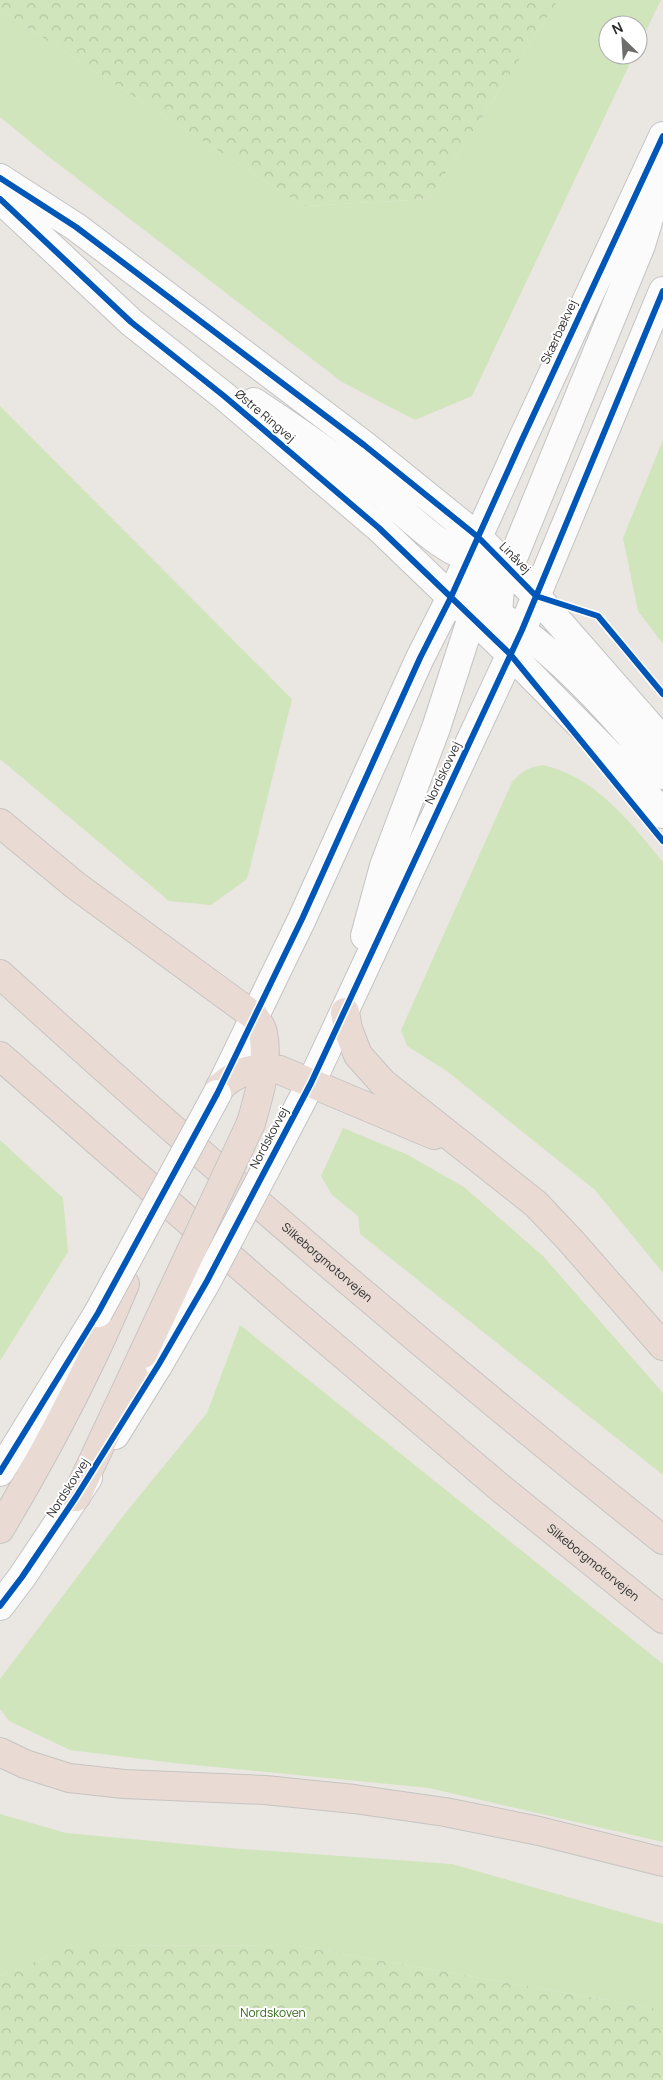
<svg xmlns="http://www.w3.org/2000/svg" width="663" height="2080" font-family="Manrope,sans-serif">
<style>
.grass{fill:#d1e5bc}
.forest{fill:url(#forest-crowns)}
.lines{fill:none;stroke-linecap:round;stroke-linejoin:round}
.secondary-casing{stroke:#c4c3c3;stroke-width:30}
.highway-casing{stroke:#c6c4c2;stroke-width:30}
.secondary{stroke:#fcfbfb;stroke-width:28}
.highway{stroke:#e9dbd4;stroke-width:28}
.secondary-bridge-casing{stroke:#c4c3c3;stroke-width:30;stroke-linecap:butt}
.highway-bridge-casing{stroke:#c6c4c2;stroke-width:30;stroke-linecap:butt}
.secondary-bridge{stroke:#fcfbfb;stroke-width:28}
.highway-bridge{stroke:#e9dbd4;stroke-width:28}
.cycleway-casing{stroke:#fff;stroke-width:9}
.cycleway{stroke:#0057b8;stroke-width:6}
.labels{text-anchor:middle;stroke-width:4;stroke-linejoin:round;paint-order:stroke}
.street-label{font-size:12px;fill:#2c2c2c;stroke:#fff}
.park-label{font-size:12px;fill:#356b1b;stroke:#fff}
</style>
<defs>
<pattern id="forest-crowns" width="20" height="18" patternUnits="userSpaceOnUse" patternTransform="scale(1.25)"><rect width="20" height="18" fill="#d1e5bc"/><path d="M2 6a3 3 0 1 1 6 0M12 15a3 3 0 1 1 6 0" fill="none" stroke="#b4c5a2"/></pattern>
</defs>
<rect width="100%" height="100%" fill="#eae6e2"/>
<path class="grass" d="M558 0H661L638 47V25H608V55H634L472 396 415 420 342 382 44 153 0 117V10L304 206 429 199Z
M0 406 292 699 247 879 211 905 169 901 0 759Z
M663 440V644L638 611 623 538Z
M543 765C596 777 630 822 663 862V1273L595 1190 448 1072 407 1046 401 1030 512 782C521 772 529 767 543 765Z
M343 1128 406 1154 464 1187 543 1256 663 1393V1475L360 1234 358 1216 332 1195 321 1176Z
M0 1140 63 1198 68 1252 0 1361Z
M240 1325 663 1664V1842L429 1788 174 1763 70 1750 9 1721 0 1709V1679L123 1516 207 1413Z
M0 1814 66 1833 229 1848 452 1864 663 1924V2010L292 1945 74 1946 0 1976Z"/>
<path class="forest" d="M0 0H558L429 199 304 206 0 10Z
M292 1945 663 2010V2080H0V1976L74 1946Z"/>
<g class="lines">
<g class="secondary-casing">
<path id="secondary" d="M0 178 76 227 364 445 478 537 536 596 663 741
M0 199 131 322 224 396 379 528 510 654 626 771 663 814
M254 402C295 429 336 458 375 488 408 514 441 554 484 562
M507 620C565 659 620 721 663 775
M509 651C498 628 497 614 500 590L641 245 663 172
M365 936 384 866 436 728 472 617 481 562 479 545
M217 1094 302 919 420 658 451 597 520 444 663 136
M278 1146 311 1083 522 630 663 291
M115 1435 159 1364
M0 1472 98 1313
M0 1606 22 1577 88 1478"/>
</g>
<g class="highway-casing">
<g id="highway">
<path d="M0 823 75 885 254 1016C257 1021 262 1027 263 1033 269 1063 259 1095 251 1123"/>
<path id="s1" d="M0 974C215 1170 436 1359 663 1540"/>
<path d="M345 1012 348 1029 358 1055 383 1083 536 1204 570 1240 663 1346"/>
<path id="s2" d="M0 1056 280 1301 504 1491 663 1619"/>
<path d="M220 1087C241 1069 253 1067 280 1070L434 1135"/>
<path d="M76 1497 143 1354"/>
<path d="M0 1529C47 1450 90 1369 125 1284"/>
<path d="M0 1752 25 1764 69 1778 124 1784 265 1790 354 1799 445 1812 539 1831 663 1862"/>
</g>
</g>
<use href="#secondary" class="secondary"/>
<use href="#highway" class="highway"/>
<g class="secondary-bridge-casing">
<path id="secondary-bridge" d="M98 1313 217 1094
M159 1364 207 1281 278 1146"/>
</g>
<g class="highway-bridge-casing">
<path id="highway-bridge" d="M143 1354 251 1123"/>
</g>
<use href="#secondary-bridge" class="secondary-bridge"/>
<use href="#highway-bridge" class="highway-bridge"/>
<g class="cycleway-casing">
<path id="cycleway" d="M0 178 76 227 364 445 478 537 536 596 598 616 663 694
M0 199 131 322 224 396 379 528 510 654 663 841
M0 1472 98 1313 217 1094 302 919 420 658 451 597 520 444 663 136
M0 1606 22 1577 76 1497 159 1364 207 1281 311 1083 522 630 663 291"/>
</g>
<use href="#cycleway" class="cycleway"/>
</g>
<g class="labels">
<g class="street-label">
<text transform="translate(559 332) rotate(-65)" y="4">Skærbækvej</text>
<text transform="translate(265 416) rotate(40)" y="4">Østre Ringvej</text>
<text transform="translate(515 558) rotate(45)" y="4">Linåvej</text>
<text transform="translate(443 773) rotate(-65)" y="4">Nordskovvej</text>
<text transform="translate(269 1138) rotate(-62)" y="4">Nordskovvej</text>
<text dy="4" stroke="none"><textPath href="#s1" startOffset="436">Silkeborgmotorvejen</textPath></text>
<text transform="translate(68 1488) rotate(-57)" y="4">Nordskovvej</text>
<text dy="4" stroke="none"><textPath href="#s2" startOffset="780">Silkeborgmotorvejen</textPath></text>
</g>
<g class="park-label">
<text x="273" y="2017">Nordskoven</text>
</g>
</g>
<g transform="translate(623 40) rotate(335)"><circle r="24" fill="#ffffff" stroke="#ababab"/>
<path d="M0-4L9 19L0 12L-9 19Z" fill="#6e6d6c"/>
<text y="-8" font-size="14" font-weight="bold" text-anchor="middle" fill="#2c2c2c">N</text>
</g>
</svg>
